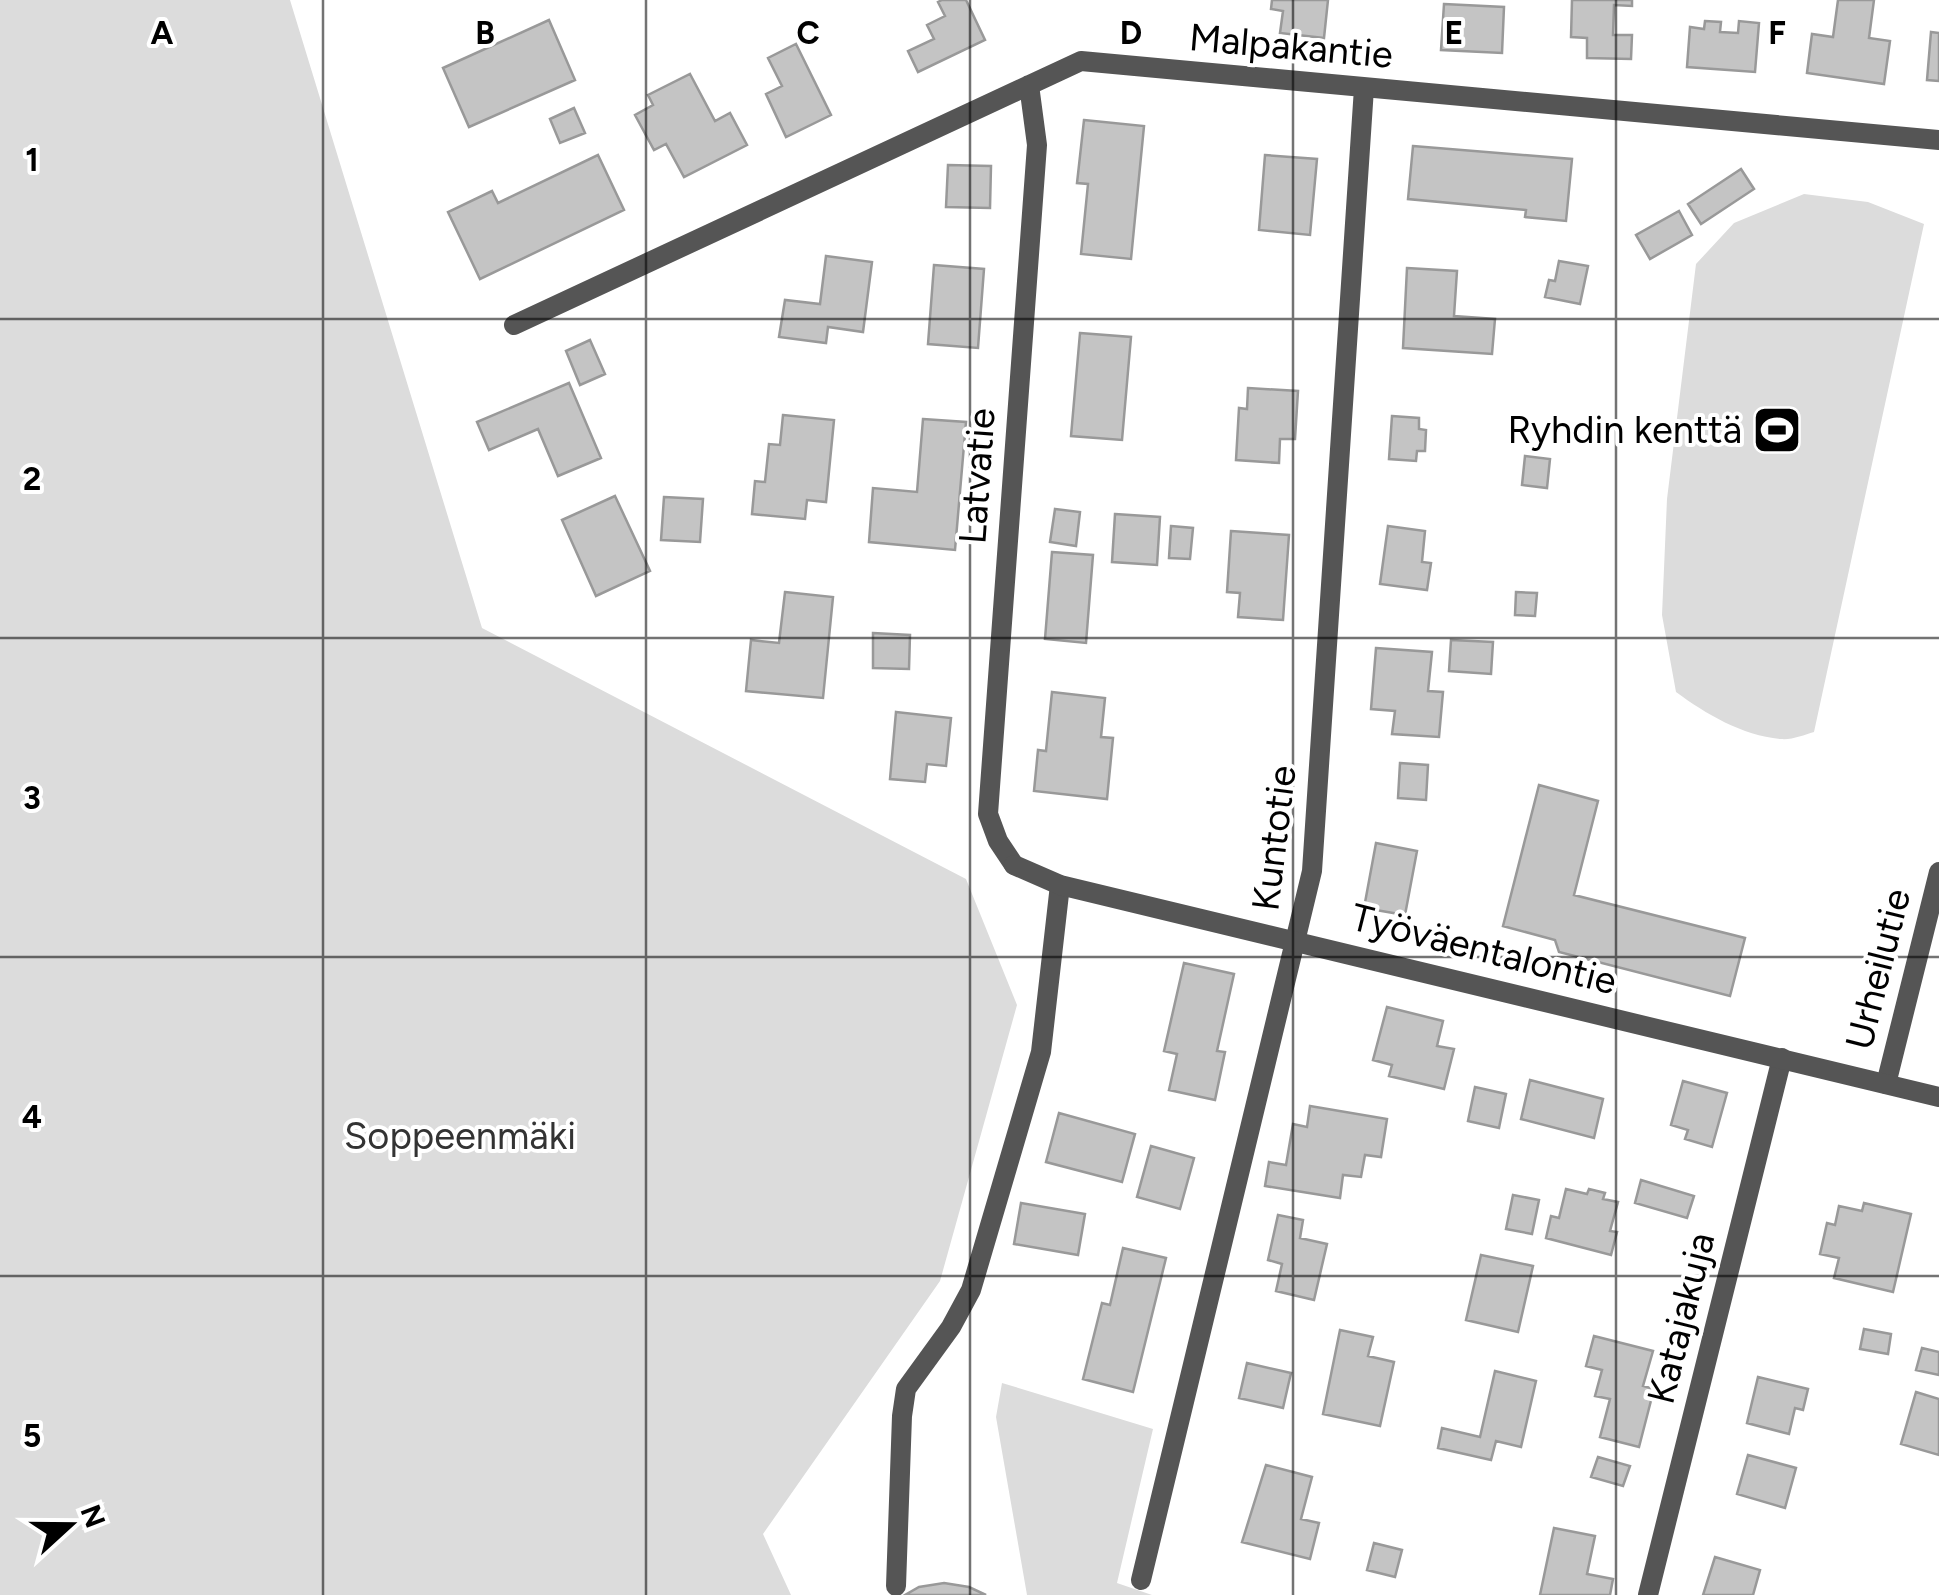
<svg xmlns="http://www.w3.org/2000/svg" width="1939" height="1595" font-family="Figtree,sans-serif">
<style>
.green{fill:#dcdcdc}
.building{fill:#c4c4c4;stroke:#999;stroke-width:2.5}
.lines{fill:none;stroke-linecap:round;stroke-linejoin:round}
.service{stroke:#555;stroke-width:20}
.minor{stroke:#555;stroke-width:20}
.tertiary{stroke:#555;stroke-width:20}
.grid{fill:none;stroke:#000;stroke-width:2.5;stroke-opacity:0.55}
.labels{text-anchor:middle;stroke-width:8;stroke-linejoin:round;paint-order:stroke}
.street-label{font-size:38px;fill:#000;stroke:#fff}
.poi-label{font-size:38px;fill:#000;stroke:#fff;text-anchor:end}
.park-label{font-size:38px;fill:#333;stroke:#fff}
.grid-label{font-size:32px;text-anchor:middle;font-weight:bold;fill:#000;stroke:#fff;stroke-width:8;stroke-linejoin:round;paint-order:stroke}
</style>
<rect width="100%" height="100%" fill="#fff"/>
<path class="green" d="M0 0H290L482 628 966 879 1017 1005 940 1281 763 1534 791 1595H0Z
M1804 194 1868 202 1924 224 1814 732C1804 735 1792 740 1781 739 1743 736 1706 714 1676 692L1662 615 1667 499 1696 264 1734 223Z
M1002 1383 1153 1429 1117 1583 1152 1595H1027L996 1417Z"/>
<path class="building" d="M942 0H966L985 40 918 72 908 51 934 39 927 25 945 16 938 2Z
M1272 0H1328L1324 38 1280 33 1283 11 1271 9Z
M1572 0H1632V6L1614 5 1613 35H1632L1631 59 1587 58V38L1571 37Z
M1838 0H1874L1869 38 1890 41 1884 84 1807 73 1812 34 1833 37Z
M1444 4 1504 7 1502 53 1441 50Z
M549 20 575 80 469 127 443 68Z
M1705 21 1721 22 1720 32 1738 33 1739 21 1759 23 1755 72 1687 67 1690 27 1704 29Z
M1931 32 1939 33V81L1927 80Z
M796 44 831 115 786 137 766 94 782 86 768 58Z
M690 74 715 121 730 113 747 145 684 177 666 144 654 150 635 115 653 105 648 95Z
M574 108 585 133 560 143 550 119Z
M1084 120 1144 126 1131 259 1081 254 1088 184 1077 183Z
M1413 146 1572 159 1566 221 1525 217 1526 210 1408 199Z
M598 155 624 210 480 279 448 212 492 191 498 203Z
M1265 155 1317 159 1310 235 1259 230Z
M948 165 991 166 990 208 946 207Z
M1741 169 1754 189 1701 224 1688 204Z
M1679 211 1692 235 1650 259 1636 235Z
M826 256 872 262 863 332 828 327 826 343 779 337 785 300 820 304Z
M1559 261 1588 266 1580 304 1545 297 1549 280 1555 281Z
M934 265 984 269 978 348 928 344Z
M1407 268 1457 271 1454 316 1495 319 1492 354 1403 348Z
M1080 333 1131 337 1122 440 1071 436Z
M590 340 605 374 580 385 566 351Z
M569 383 601 458 558 476 538 429 489 450 477 422Z
M1248 388 1298 391 1295 439H1280L1279 463 1236 460 1239 408 1247 409Z
M783 415 834 420 826 502 807 500 805 519 752 514 755 481 765 482 769 444 780 445Z
M1392 416 1419 418V429L1426 430 1425 451H1417L1416 461 1389 459Z
M923 419 966 422 955 550 869 542 873 488 917 492Z
M1525 456 1550 459 1547 488 1522 485Z
M615 496 650 571 596 596 562 520Z
M664 497 703 499 700 542 661 540Z
M1055 509 1080 512 1076 546 1050 542Z
M1115 514 1160 517 1157 565 1112 562Z
M1171 526 1193 528 1190 559 1169 558Z
M1388 526 1425 531 1422 562 1431 563 1427 590 1380 584Z
M1231 531 1289 535 1283 620 1238 617 1240 593 1227 592Z
M1052 552 1093 555 1086 643 1045 639Z
M785 592 833 597 823 698 746 691 751 640 779 643Z
M1516 592 1537 593 1535 616 1515 615Z
M873 633 910 635 909 669 873 668Z
M1451 640 1493 642 1491 674 1449 671Z
M1376 648 1432 652 1428 691 1443 692 1439 737 1392 734 1395 711 1371 709Z
M1052 692 1105 698 1101 737 1113 738 1107 799 1034 791 1038 750 1046 751Z
M896 712 951 718 946 766 927 764 925 782 890 779Z
M1400 763 1428 765 1426 800 1398 798Z
M1539 785 1598 801 1574 895 1745 938 1730 996 1559 952 1555 940 1503 926Z
M1376 843 1417 851 1405 915 1364 908Z
M1184 963 1234 974 1217 1051 1225 1052 1215 1100 1169 1090 1177 1054 1164 1051Z
M1387 1007 1443 1021 1437 1046 1454 1049 1444 1089 1389 1076 1392 1065 1373 1060Z
M1530 1080 1603 1099 1594 1138 1521 1119Z
M1683 1081 1727 1093 1712 1147 1685 1139 1688 1130 1671 1125Z
M1475 1087 1506 1094 1499 1128 1468 1121Z
M1310 1106 1387 1119 1381 1157 1365 1155 1361 1177 1343 1175 1340 1198 1265 1186 1269 1162 1286 1165 1293 1124 1307 1127Z
M1059 1113 1135 1134 1122 1182 1046 1162Z
M1151 1146 1194 1158 1180 1209 1137 1197Z
M1641 1180 1694 1196 1687 1218 1635 1203Z
M1566 1189 1587 1194 1589 1189 1605 1193 1603 1199 1618 1202 1610 1231 1617 1232 1611 1255 1546 1238 1551 1216 1559 1218Z
M1513 1195 1539 1200 1532 1234 1506 1229Z
M1021 1203 1085 1214 1078 1255 1014 1244Z
M1864 1203 1911 1214 1893 1292 1834 1278 1839 1258 1820 1254 1827 1223 1835 1225 1839 1206 1862 1211Z
M1278 1215 1303 1220 1300 1238 1327 1244 1314 1300 1276 1291 1282 1264 1268 1260Z
M1123 1248 1166 1258 1133 1392 1083 1379 1102 1303 1110 1305Z
M1481 1255 1533 1266 1518 1332 1466 1320Z
M1864 1329 1891 1334 1888 1354 1860 1349Z
M1340 1330 1373 1337 1368 1356 1394 1362 1380 1426 1323 1414Z
M1594 1336 1653 1351 1643 1386 1654 1389 1639 1447 1600 1437 1610 1399 1595 1396 1602 1370 1586 1366Z
M1922 1348 1939 1352V1375L1916 1370Z
M1247 1363 1291 1373 1283 1408 1239 1398Z
M1495 1371 1536 1381 1521 1447 1496 1441 1491 1460 1438 1448 1442 1428 1480 1437Z
M1758 1377 1808 1389 1803 1410 1795 1408 1789 1434 1747 1423Z
M1916 1392 1939 1399V1455L1901 1444Z
M1748 1455 1796 1468 1785 1508 1737 1494Z
M1598 1457 1630 1466 1623 1486 1591 1477Z
M1266 1465 1312 1477 1301 1519 1319 1523 1310 1559 1242 1542Z
M1554 1528 1595 1536 1587 1574 1613 1579 1610 1595H1540Z
M1374 1543 1402 1550 1395 1577 1367 1570Z
M1715 1557 1760 1570 1753 1595H1703Z
M944 1583 969 1587 986 1595H905L919 1587Z"/>
<g class="lines">
<path class="service" d="M896 1586 902 1416 906 1389 951 1327 971 1290 1041 1052 1060 885"/>
<path class="minor" d="M514 325 1081 61 1939 140
M1014 865 998 841 988 814 1037 145 1029 85
M1886 1084 1939 872
M1141 1580 1312 871 1364 88
M1648 1595 1782 1058"/>
<path class="tertiary" d="M1014 865 1060 885 1939 1097"/>
</g>
<path class="grid" d="M323 0V1595M646 0V1595M970 0V1595M1293 0V1595M1616 0V1595M0 319H1939M0 638H1939M0 957H1939M0 1276H1939"/>
<defs>
<g id="stadium-square" transform="scale(2.5)"><rect x="-9" y="-9" width="18" height="18" rx="4" fill="#000" stroke="#fff"/><path d="M0-5a6.5 5 0 1 0 0 10a6.5 5 0 1 0 0-10ZM-3.5-1.8h7v3.6h-7Z" fill="#fff"/></g>
</defs>
<g fill-rule="evenodd">
<use href="#stadium-square" x="1777" y="430"/>
</g>
<g class="labels">
<g class="street-label">
<text transform="translate(1291 46) rotate(5)" y="13">Malpakantie</text>
<text transform="translate(977 476) rotate(-86)" y="13">Latvatie</text>
<text transform="translate(1274 838) rotate(-83)" y="13">Kuntotie</text>
<text transform="translate(1484 949) rotate(14)" y="13">Työväentalontie</text>
<text transform="translate(1878 969) rotate(-76)" y="13">Urheilutie</text>
<text transform="translate(1681 1318) rotate(-76)" y="13">Katajakuja</text>
</g>
<g class="poi-label">
<text x="1742" y="443">Ryhdin kenttä</text>
</g>
<g class="park-label">
<text x="460" y="1149">Soppeenmäki</text>
</g>
</g>
<g class="grid-label">
<text x="162" y="44">A</text>
<text x="485" y="44">B</text>
<text x="808" y="44">C</text>
<text x="1131" y="44">D</text>
<text x="1454" y="44">E</text>
<text x="1777" y="44">F</text>
<text x="32" y="171">1</text>
<text x="32" y="490">2</text>
<text x="32" y="809">3</text>
<text x="32" y="1128">4</text>
<text x="32" y="1447">5</text>
</g>
<g transform="translate(70 1525) rotate(69)" stroke="#ffffff" stroke-width="8" paint-order="stroke">
<path d="M0-8L18 38L0 25L-18 38Z" fill="#000000"/>
<text y="-15" font-size="28" font-weight="bold" text-anchor="middle" fill="#000000">N</text>
</g>
</svg>
